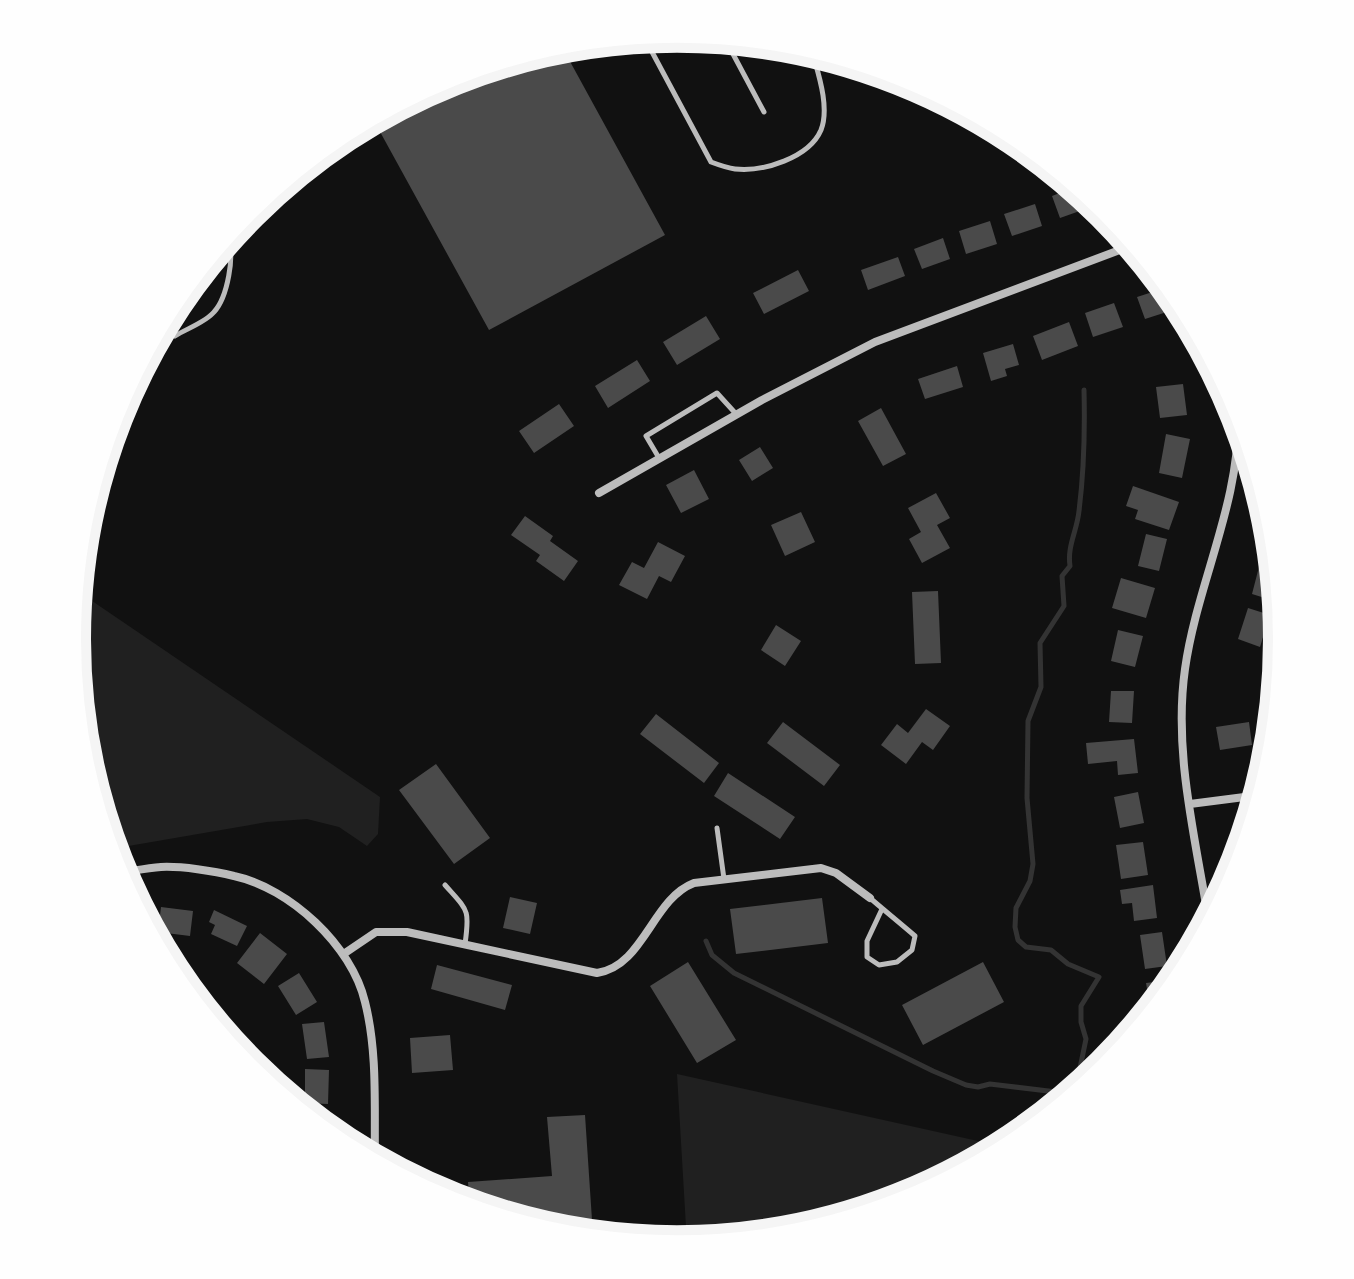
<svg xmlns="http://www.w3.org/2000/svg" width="1354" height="1279" font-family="'Noto Serif',serif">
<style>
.green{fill:#202020}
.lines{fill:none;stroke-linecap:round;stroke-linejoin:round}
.stream{stroke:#333;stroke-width:5}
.building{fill:#4a4a4a}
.service{stroke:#bcbcbc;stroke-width:5}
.minor{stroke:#bcbcbc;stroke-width:8}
.rim{fill:none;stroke:#f5f5f5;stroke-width:10}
</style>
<rect width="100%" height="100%" fill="#111"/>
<path class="green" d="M76 590 380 797 378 834 367 846 339 827 307 819 267 822 111 849 83 757 72 639Z
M677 1074 1005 1147V1148L908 1199 795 1233 687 1244Z"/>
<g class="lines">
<path class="stream" d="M706 941 712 955 734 973 933 1071 966 1085 978 1087 990 1084 1073 1094
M1075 1092 1086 1039 1081 1022V1006L1099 977 1068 964 1051 950 1026 947 1018 940 1015 927 1016 908 1030 881 1033 864 1027 798 1028 721 1041 687 1040 643 1064 606 1062 576 1070 566C1067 546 1077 531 1079 511 1084 471 1085 431 1084 390"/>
</g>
<path class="building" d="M561 45 665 235 489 330 373 119 446 80Z
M1075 187 1087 197 1091 207 1060 218 1052 196Z
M1035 204 1042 226 1012 236 1004 214Z
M990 221 997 244 966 254 959 231Z
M943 238 950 259 922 269 914 249Z
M898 257 905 276 868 290 861 270Z
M798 270 809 291 764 314 753 293Z
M1165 288 1173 310 1145 319 1137 297Z
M1114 303 1123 327 1093 337 1085 313Z
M706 316 720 339 677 365 663 342Z
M1069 322 1078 346 1042 360 1033 336Z
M1013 344 1019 365 1005 369 1007 376 991 381 983 353Z
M637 360 650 381 608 408 595 386Z
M957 366 963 387 925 399 918 379Z
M1183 384 1187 415 1160 418 1156 387Z
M559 404 574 426 534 453 519 431Z
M881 408 906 454 883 466 858 421Z
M1166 434 1190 439 1182 478 1159 473Z
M760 447 773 468 752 481 739 460Z
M694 470 709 499 681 513 666 485Z
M1133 486 1179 502 1169 530 1135 519 1138 510 1126 506Z
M936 493 950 518 937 525 950 548 922 563 909 539 921 532 908 508Z
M801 512 815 542 785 556 771 525Z
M525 516 553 536 550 541 578 561 564 581 536 561 540 555 511 535Z
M1270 517 1271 522 1274 550 1262 547Z
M1146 534 1167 539 1159 571 1138 566Z
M658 542 685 556 671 582 659 576 647 599 619 585 632 562 644 568Z
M1260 563 1275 567 1277 587 1274 601 1252 594Z
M1121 578 1155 588 1146 618 1112 608Z
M938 591 941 663 915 664 912 592Z
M1248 608 1270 615 1260 647 1238 639Z
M776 625 801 641 785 666 761 650Z
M1118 630 1143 636 1135 667 1111 661Z
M1111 691H1134L1132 723 1109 722Z
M926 709 950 726 933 750 922 742 906 764 881 745 897 724 908 733Z
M656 714 719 763 704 783 640 734Z
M783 722 840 765 824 786 767 743Z
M1249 722 1252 745 1220 750 1216 727Z
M1134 739 1138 773 1118 775 1117 761 1088 764 1086 743Z
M436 764 490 838 454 864 399 790Z
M728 773 795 817 780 839 714 796Z
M1138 792 1144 823 1120 828 1114 797Z
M1143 842 1148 875 1121 879 1116 845Z
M1153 885 1157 918 1134 921 1132 903 1122 904 1120 890Z
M510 897 537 903 530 934 503 928Z
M822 898 828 943 736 954 730 909Z
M161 907 193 911 190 936 158 932Z
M214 910 247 926 237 946 211 934 215 925 209 922Z
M1162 932 1167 966 1145 969 1140 935Z
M260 933 287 954 264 984 237 963Z
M688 962 736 1040 697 1063 650 986Z
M983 962 1004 1002 923 1045 902 1005Z
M437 965 512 985 505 1010 431 989Z
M299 973 317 1002 296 1015 278 986Z
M1170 980 1171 988 1151 1012 1146 983Z
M324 1022 329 1057 307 1059 302 1024Z
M450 1035 453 1070 412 1073 410 1038Z
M305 1069 329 1070 328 1104 305 1103Z
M332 1113 333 1131H326L306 1114Z
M585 1115 593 1235 559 1233V1229H546L470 1206 468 1182 552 1176 547 1117Z"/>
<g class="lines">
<path class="service" d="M644 37 711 162C719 165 727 168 735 169 763 172 809 158 821 130 830 107 818 73 812 51
M725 39 764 112
M175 336C186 329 206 322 214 312 227 298 236 254 227 238
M659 458 646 436 717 393 737 415
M717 828 724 879
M445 885C468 911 470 909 465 944
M870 898C885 911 900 923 915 936L912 950 897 962 879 965 867 957V941L882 909"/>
<path class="minor" d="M599 493 762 400 875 342 1133 245
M1190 804 1260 795
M119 873C133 871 147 868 161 867 181 866 214 871 234 876 290 888 352 946 365 1002 378 1053 374 1109 375 1161
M1209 923C1196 840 1173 753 1185 669 1197 583 1241 502 1238 414
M345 953 376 932H407L597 973C644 966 652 899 694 883L821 868 836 873 870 898"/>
</g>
<path d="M0 0H1354V1279H0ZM86 639a591 591 0 1 1 1182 0a591 591 0 1 1-1182 0Z" fill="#fefefe" fill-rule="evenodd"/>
<path class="rim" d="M86 639a591 591 0 1 1 1182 0a591 591 0 1 1-1182 0Z"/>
</svg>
